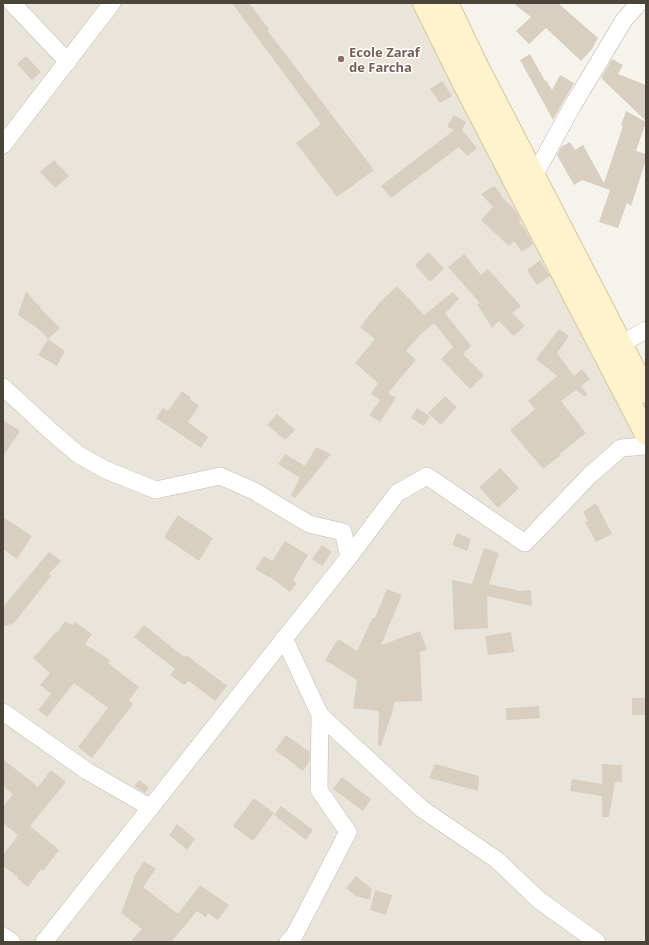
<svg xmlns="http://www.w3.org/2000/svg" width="649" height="945" font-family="'Noto Sans',sans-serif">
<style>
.residential{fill:#eae5da}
.building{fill:#d8cfc1}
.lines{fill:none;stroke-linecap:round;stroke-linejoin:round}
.street-casing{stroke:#c2bbae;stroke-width:18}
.secondary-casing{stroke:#d6c79b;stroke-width:24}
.street{stroke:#fff;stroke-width:17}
.secondary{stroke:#fff3cd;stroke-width:22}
.education-dot{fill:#8d6e63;stroke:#fff;stroke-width:1.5}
.labels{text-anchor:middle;stroke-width:3;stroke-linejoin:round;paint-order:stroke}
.education-label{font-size:13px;font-weight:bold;fill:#785e54;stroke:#fff;text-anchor:start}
</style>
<rect width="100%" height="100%" fill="#f6f3ec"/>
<path class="residential" d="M3 3H437L646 450V942H3Z"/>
<path class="building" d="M232 3H249L269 29 267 30 374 170 337 197 296 143 321 124Z
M513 3H558L598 38 592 49 581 61 546 28 529 44 516 31 531 17Z
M530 54 545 81 546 80 552 90 560 75 574 83 553 120 520 60Z
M26 56 41 72 32 80 17 64Z
M612 59 623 65 618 74 646 85V121L601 78Z
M442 81 452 96 440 103 430 89Z
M626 111 646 122 636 151 646 154V160L631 206 627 203 618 228 599 222 610 190 582 180 574 185 557 155 561 147 570 142 575 150 583 145 604 183 623 126 621 125Z
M454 115 466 122 462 130 477 148 467 156 459 147 391 198 381 186 454 130 447 127Z
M54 160 69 176 55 188 40 172Z
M494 186 501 194 500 195 516 211 521 220 519 222 526 231 533 244 522 252 514 241 509 246 481 220 493 207 481 194Z
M429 252 444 269 430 282 415 265Z
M464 254 481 275 488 269 521 306 512 313 525 326 514 336 499 321 492 328 477 304 480 303 448 267Z
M540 260 550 276 537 285 527 270Z
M397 286 424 315 453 292 459 299 445 313 471 346 463 354 484 375 470 389 449 367 441 359 453 347 434 323 420 335 406 351 416 360 388 393 396 398 380 422 369 415 380 400 371 394 378 383 355 363 375 339 360 327 380 302Z
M26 291 36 303 41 307 40 308 60 328 48 339 40 330 18 315Z
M559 329 569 336 557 353 574 376 582 369 590 379 581 386 587 394 585 397 576 390 561 401 586 433 560 454 561 455 543 469 510 430 535 409 528 401 557 376 536 359Z
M48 339 65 351 57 366 38 355Z
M182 391 191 398 190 399 199 406 188 422 208 437 201 448 156 418 163 408 168 411Z
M445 396 457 407 441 425 428 413Z
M417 408 430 416 424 426 411 418Z
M277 414 295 430 285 440 267 425Z
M3 420 20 431 3 456Z
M316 447 331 454 295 498 291 495 300 478 278 464 285 454 305 466Z
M500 468 519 488 498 508 479 487Z
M596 503 612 534 596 542 585 522 588 521 583 512Z
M178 515 213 538 199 561 164 537Z
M3 517 32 536 17 559 3 549Z
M457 533 471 539 467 551 452 545Z
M285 541 308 555 293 580 297 583 290 592 269 576V577L255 569 264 556 272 561Z
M322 545 332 552 322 566 312 559Z
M484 548 499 553 489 584 520 591 531 590 532 606 487 596 488 628 454 630 452 580 472 584Z
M49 552 61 561 49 574 51 576 14 623 3 627V607Z
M387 589 402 595 381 645 420 631 427 650 420 652 422 701 394 702 393 710 381 746H378L379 711 353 708 357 680 325 660 338 639 357 651 373 617 375 618Z
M65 621 72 625 75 622 92 634 85 644 110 660 108 663 139 687 129 700 133 704 92 758 78 747 108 708 74 683 47 717 38 710 51 694 40 685 50 673 33 658 57 631 58 632Z
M144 625 184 657 186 655 227 686 215 701 189 681 184 685 170 675 175 669 134 637Z
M511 632 514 652 488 655 485 636Z
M632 698H646V715H632Z
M539 706 540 718 506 720V708Z
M286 735 310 752 309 762 303 771 275 750Z
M3 759 38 787 51 770 66 782 30 826 59 850 43 871 41 869 28 887 17 878 18 877 3 866V855L18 835 3 823V807L13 794 3 786Z
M435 764 479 776 478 791 429 778Z
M602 764 622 765V782H615L609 817H602V796L570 791 572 779 602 784Z
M342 777 371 799 363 811 333 789Z
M139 780 149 788 145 793 134 786Z
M254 798 274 813 253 841 233 826Z
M281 806 313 830 306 840 274 815Z
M177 824 195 839 187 850 169 835Z
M144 861 156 869 143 887 178 914 200 885 229 905 218 920 208 913 206 917 197 911 171 942H130L142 929 121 913 134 879 133 878Z
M356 876 372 889 370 900 356 896 346 888Z
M375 890 392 895 386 915 370 910Z"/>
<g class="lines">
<g class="street-casing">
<path id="street" d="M12 3 68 62
M3 145 112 3
M534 176 573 105 624 20 639 3
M621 344 646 330
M3 387 53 433 79 455 106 470 156 490 220 476 254 491 309 524 343 532 349 557
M284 638 320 715 422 809 497 860 539 900 597 942
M3 712 87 771 151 808
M3 936 12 942
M44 942 349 557 397 493 427 476 525 543 590 475 621 448 646 446
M288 942 294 936 348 832 319 790 320 715"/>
</g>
<g class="secondary-casing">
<path id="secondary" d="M424 3 464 84 646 434
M447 3 477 66 646 392"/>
</g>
<use href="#street" class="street"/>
<use href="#secondary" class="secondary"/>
</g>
<circle class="education-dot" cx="341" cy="59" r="4"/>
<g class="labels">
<g class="education-label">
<text x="349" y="57">Ecole Zaraf<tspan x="349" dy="15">de Farcha</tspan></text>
</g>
</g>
<rect width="649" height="945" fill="none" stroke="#4b4439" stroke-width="8"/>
</svg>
